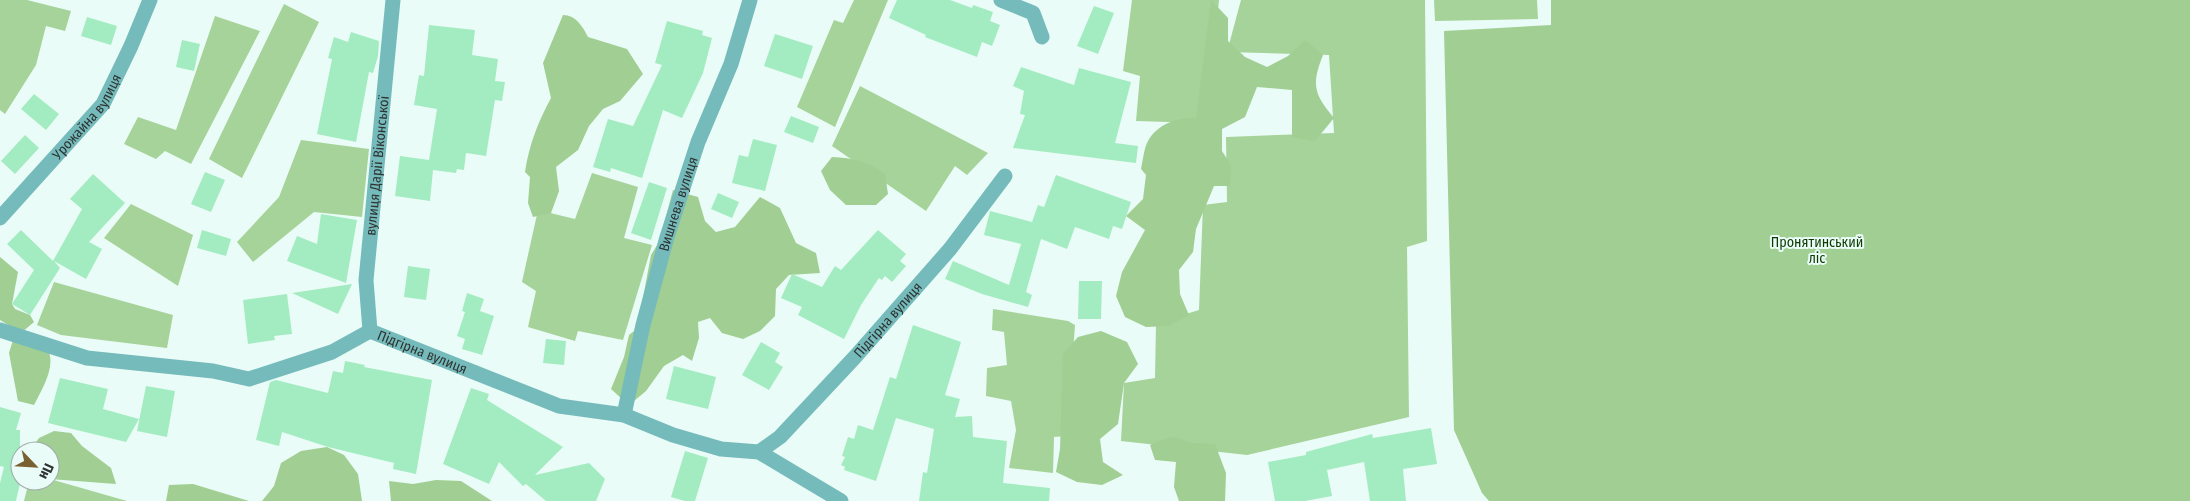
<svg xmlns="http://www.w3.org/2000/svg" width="2190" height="501" font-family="'Fira Sans Condensed',sans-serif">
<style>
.green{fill:#a6d399}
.forest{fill:#a0ce93}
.building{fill:#a3ecc1}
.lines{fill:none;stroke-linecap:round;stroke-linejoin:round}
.street{stroke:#76bbbb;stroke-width:15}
.labels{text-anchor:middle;stroke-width:4;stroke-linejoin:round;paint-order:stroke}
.street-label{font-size:14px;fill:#2e3433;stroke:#eafcf7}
.park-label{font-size:14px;fill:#0f3b00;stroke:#eafcf7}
</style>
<rect width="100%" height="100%" fill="#eafcf7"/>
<path class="green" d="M0 0H27L71 11 65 31 46 26 36 65 5 114 0 110Z
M854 0H888L835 127 797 107 834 20 843 23Z
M1132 0H1219L1215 44 1201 123 1136 121 1140 76 1123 71Z
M1241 0H1425L1427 241 1407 247 1409 417 1247 455 1121 441 1124 383 1155 378 1156 323 1199 310 1203 205 1227 202 1226 137 1334 133 1329 55 1227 52Z
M1434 0H1537L1538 19 1435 21Z
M284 4 319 22 242 178 209 159Z
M215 16 260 31 191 164 165 151 156 159 124 144 138 117 176 130Z
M860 86 988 153 967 175 955 166 926 211 832 146Z
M301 140 369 149 362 217 314 212 253 262 237 242 279 197Z
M592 173 638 187 624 238 652 245 623 340 578 331 575 341 528 327 536 291 522 282 538 210 575 219Z
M131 204 193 235 178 286 104 238Z
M54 282 173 315 167 348 61 335 37 325Z
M993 309 1068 321 1075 325 1067 436 1054 437 1053 473 1009 468 1016 430 1011 401 986 396 987 368 1007 365 1004 332 992 330Z
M50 479 127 501H24L29 481H50Z"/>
<path class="forest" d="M1211 0 1228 18V41L1245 57 1267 67 1288 56 1305 40 1323 55C1311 85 1314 94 1334 118L1315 141 1292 137V90L1257 87 1245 117 1222 129V151L1231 165 1230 186H1214L1196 229 1193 252 1179 270 1180 294 1189 315 1169 326 1146 327 1125 317 1116 296 1122 272 1145 230 1126 216 1143 199 1146 175 1141 169C1143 160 1144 148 1148 141 1157 124 1178 117 1196 118Z
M1551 0H2190V501H1489L1482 493 1454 430 1444 31 1551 25Z
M563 15C576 15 583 27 588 37L627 49 643 74 620 101 603 109 589 126 578 150 556 167 559 191 551 213 533 217 528 203 530 177 525 172C529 145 538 122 551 98L543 63Z
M832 157C853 158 868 161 885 174L888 194 876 205H846L830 190 821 171Z
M673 190 698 197 705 221 716 232 735 227 760 197 780 208 796 243 816 253 820 273 789 275 776 289 775 316 760 331 743 339 722 333 710 318 698 322 699 338 692 361 683 355 664 366 646 391 634 401 622 399 611 389 624 357 629 335 634 331 641 308 651 255 659 242Z
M0 257 18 272 12 304 15 309 30 315 34 322 21 333 0 320Z
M1101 331 1127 342 1138 364 1124 383 1118 424 1100 439 1103 462 1123 475 1102 485 1077 482 1056 472 1060 449 1063 354 1078 337Z
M14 337 49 352C55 369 41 391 34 405L18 401 9 353Z
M54 431 71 433 82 446 111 468 116 484 50 479V451H30L39 438Z
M1176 437 1191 443 1215 444 1226 473 1225 501H1179L1174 487 1176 462 1155 460 1150 445 1164 439Z
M327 447 344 455 358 474 362 501H262L274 486 281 463 301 451Z
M436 480 461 481 492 501H391L389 481 413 484Z
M193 484 249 501H166L169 485Z"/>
<path class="building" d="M897 0H950L972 8 973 5 993 12 990 21 1000 25 992 46 982 42 977 57 925 37 926 35 889 18Z
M1094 6 1114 13 1098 54 1077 46Z
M87 17 117 26 111 45 81 36Z
M667 21 703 31 702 35 712 38 703 73 682 118 663 110 642 178 611 168 610 172 593 167 608 119 633 126 662 65 655 63Z
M429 25 475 30 472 55 498 59 495 81 505 82 502 101 495 100 486 156 466 153 464 170 457 169 456 173 433 170 430 201 395 196 400 156 429 160 437 109 414 105 419 75 424 76Z
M351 32 379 41 378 56 373 73 369 72 356 142 317 134 332 59 328 58 334 37 348 42Z
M775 34 813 46 802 79 764 66Z
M182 40 200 44 194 71 176 67Z
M1021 67 1074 85 1079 68 1131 82 1115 143 1138 146 1136 163 1013 148 1025 115 1020 114 1024 91 1013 86Z
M34 94 59 114 46 130 21 109Z
M791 116 819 127 813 143 784 132Z
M25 135 39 148 15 174 1 161Z
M753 139 777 145 765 191 732 183 739 155 748 157Z
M205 172 225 180 211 212 191 204Z
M93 174 125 203 89 242 102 249 86 279 54 261 60 268 30 315 12 304 34 270 7 244 21 230 53 261 82 209 70 199Z
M1056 175 1131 202 1122 229 1113 226 1109 239 1075 227 1067 249 1041 239 1026 292 1032 295 1028 307 982 294 945 279 953 261 1009 285 1021 244 984 235 990 211 1032 222 1038 205 1044 207Z
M649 182 667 188 651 240 631 233Z
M718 193 739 202 732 218 711 209Z
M321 214 357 220 346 283 287 261 297 236 317 244Z
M202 230 231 239 226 256 197 248Z
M878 230 906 254 900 261 906 266 892 282 885 276 882 280 879 278 861 305 844 339 798 315 802 307 781 298 792 274 822 287 835 266 841 270Z
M408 266 430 269 426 300 404 297Z
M1079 281H1102L1101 319H1078Z
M352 284 338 314 292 293Z
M467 293 484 299 480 311 494 316 482 355 462 349 465 339 457 336 465 312 462 311Z
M287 294 292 334 274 336 275 340 248 344 243 300Z
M913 325 961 342 945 395 960 399 955 417 972 416 973 437 1007 441 1003 483 1050 488 1049 501H919L923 472 927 473 934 429 896 418 876 481 844 470 845 467 841 465 845 457 842 456 848 437 854 439 858 425 873 430 890 377 896 379Z
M546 339 566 341 564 365 543 363Z
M761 342 780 353 775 362 783 367 769 390 742 375Z
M345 361 365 365 364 367 432 380 416 474 393 469 394 463 328 447 282 432 279 446 256 440 270 382 276 380 328 393 333 371 343 373Z
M674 366 716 377 708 409 666 399Z
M60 378 108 389 103 409 139 419 126 442 48 423Z
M146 386 175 391 167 437 137 431Z
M471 388 489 394 487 400 563 447 535 475 589 463 605 479 596 501H546L526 484 523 486 499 462 489 484 443 464Z
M0 407 21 413 16 430H20V483L16 501H0V483L4 467 0 466Z
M1431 428 1437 464 1403 469 1406 501H1370L1364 462 1327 470 1332 496 1305 501H1275L1268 462 1306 455V452L1372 434 1373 438Z
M685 451 708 458 695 501H685L671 497Z"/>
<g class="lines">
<g class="street">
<path d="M1001 0 1033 13 1042 37"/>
<path id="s1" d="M0 218 103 104 131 46 150 0"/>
<path id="s2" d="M0 330 87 358 213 371 249 379 332 352 370 331 559 406 624 415 673 435 721 449 759 452 841 501"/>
<path id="s3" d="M370 331 366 280 393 0"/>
<path id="s4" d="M624 415 643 325 667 237 698 142 731 64 750 0"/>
<path id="s5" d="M759 452 780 437 855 357 950 249 1005 176"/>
</g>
</g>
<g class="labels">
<g class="street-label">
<text dy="5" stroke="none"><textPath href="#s1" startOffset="134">Урожайна вулиця</textPath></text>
<text dy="5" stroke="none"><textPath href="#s3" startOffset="166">вулиця Дарії Віконської</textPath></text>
<text dy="5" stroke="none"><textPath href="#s4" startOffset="218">Вишнева вулиця</textPath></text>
<text dy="5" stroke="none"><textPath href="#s5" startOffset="185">Підгірна вулиця</textPath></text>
<text dy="5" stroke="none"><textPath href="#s2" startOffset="442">Підгірна вулиця</textPath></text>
</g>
<g class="park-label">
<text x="1817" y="247">Пронятинський<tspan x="1817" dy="16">ліс</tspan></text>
</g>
</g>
<g transform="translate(35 466) rotate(115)"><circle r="24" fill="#eafcf7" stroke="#9faca9"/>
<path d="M0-4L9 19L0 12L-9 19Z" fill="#796031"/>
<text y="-8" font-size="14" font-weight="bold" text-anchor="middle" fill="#2e3433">Пн</text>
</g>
</svg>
